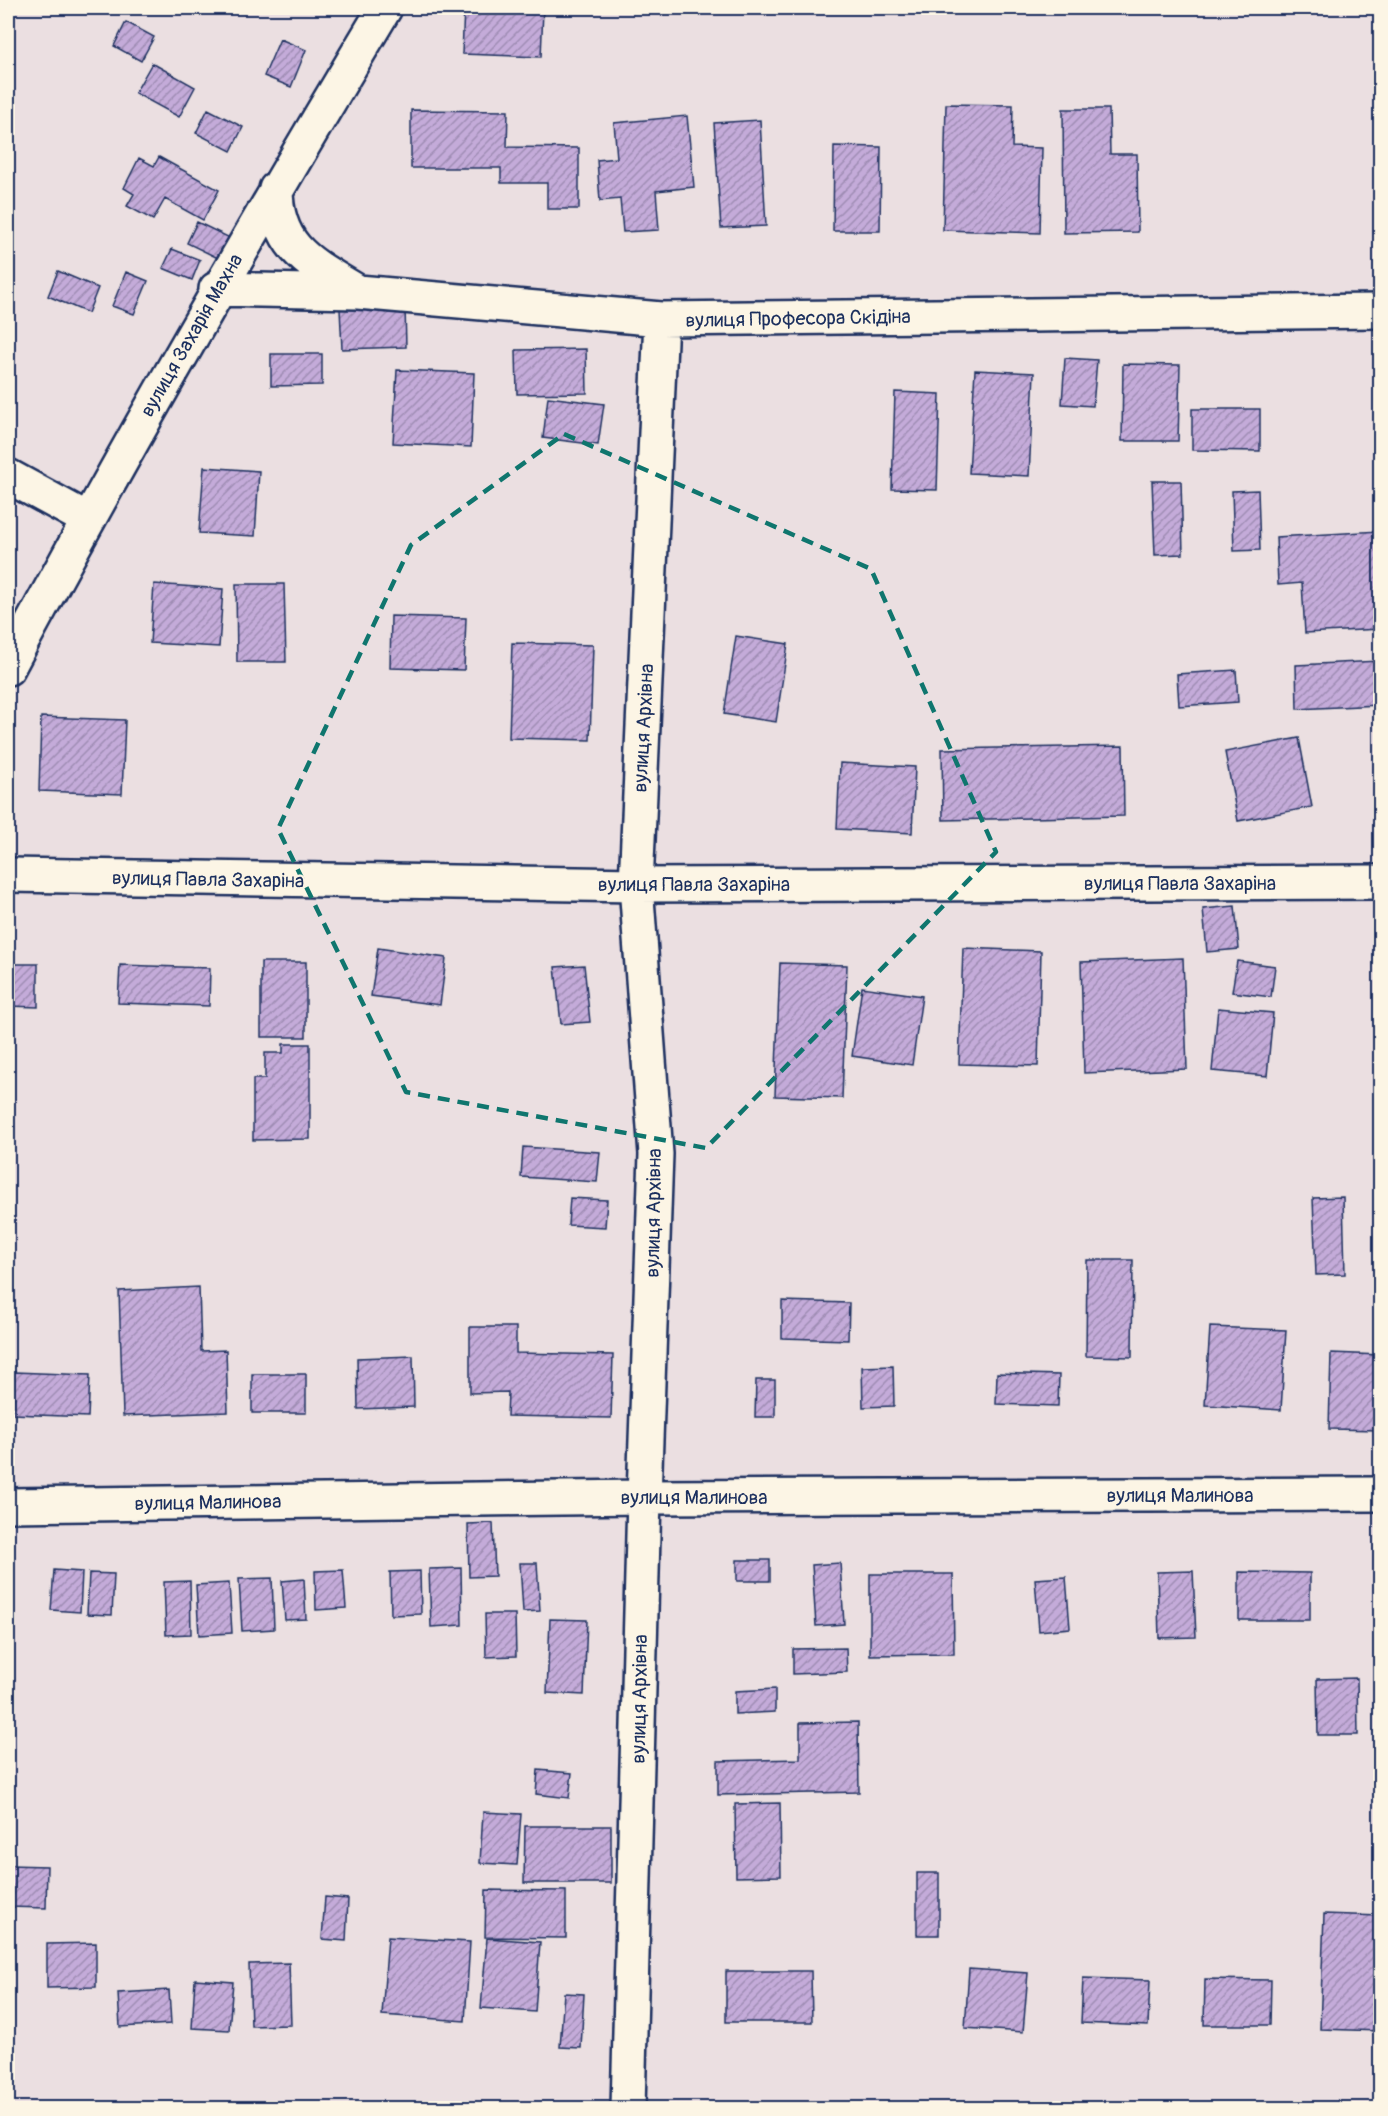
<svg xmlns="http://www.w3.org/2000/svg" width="1388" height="2116" font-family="Pangolin,sans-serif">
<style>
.building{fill:url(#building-hatch);stroke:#1b2f5e;stroke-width:1.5}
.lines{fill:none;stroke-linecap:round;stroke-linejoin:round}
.minor-casing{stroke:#1b2f5e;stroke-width:38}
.minor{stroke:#fcf5e5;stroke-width:33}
.marked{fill:none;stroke:#0f766e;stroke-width:4.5;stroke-dasharray:12 8;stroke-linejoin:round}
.labels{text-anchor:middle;stroke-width:4.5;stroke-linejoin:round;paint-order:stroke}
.street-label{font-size:20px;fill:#1b2f5e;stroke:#fcf5e5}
</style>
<defs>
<pattern id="building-hatch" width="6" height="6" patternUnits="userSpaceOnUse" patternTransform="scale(1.5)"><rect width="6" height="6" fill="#c4abd9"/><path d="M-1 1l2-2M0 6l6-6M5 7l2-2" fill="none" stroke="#9e8cb3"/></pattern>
</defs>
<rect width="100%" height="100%" fill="#ebdfe1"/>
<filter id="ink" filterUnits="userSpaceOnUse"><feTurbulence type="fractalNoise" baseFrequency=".0167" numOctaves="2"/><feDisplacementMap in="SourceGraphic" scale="12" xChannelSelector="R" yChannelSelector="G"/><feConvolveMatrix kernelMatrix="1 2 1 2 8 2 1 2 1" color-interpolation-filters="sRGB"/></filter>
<g filter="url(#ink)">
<path class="building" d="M464 8 543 10 541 57 462 54Z
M126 22 154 37 141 61 114 46Z
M280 39 306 50 291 87 264 76Z
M152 63 195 87 179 117 135 93Z
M946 104 1013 105 1012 147 1042 148 1040 233 943 230Z
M208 109 243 127 231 151 196 133Z
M1063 109H1109L1110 154H1137L1138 232 1064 233Z
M411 110 508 111 507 147 579 148V209H547V183H501V168H411Z
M687 116 694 187 656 191 659 230 623 232 620 199 600 201 597 160 617 158 614 123Z
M760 120 766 226 721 228 714 123Z
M834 146 881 147 880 231H833Z
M159 157 219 190 203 220 165 199 153 220 127 206 134 194 124 188 139 158 154 166Z
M197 222 230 238 220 259 187 243Z
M172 249 200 260 192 280 163 268Z
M58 271 98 288 88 313 48 296Z
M126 272 148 281 134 314 112 306Z
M405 307 406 347 342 349 340 309Z
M586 349 587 393 517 394 516 350Z
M271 354H322V385L271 386Z
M1065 358 1097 360 1093 406 1062 404Z
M1123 364 1180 365 1178 441H1122Z
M397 370 474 373 471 447 393 443Z
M975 370 1034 373 1029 476 969 473Z
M895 392 940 394 937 490 892 489Z
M548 397 604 404 598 445 543 438Z
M1192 409H1260V451L1192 450Z
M204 467 259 471 255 536 199 533Z
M1152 481H1181L1183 554 1155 555Z
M1258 490 1260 550 1234 551 1232 491Z
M1380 531V629L1305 633 1302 583 1278 585 1276 537Z
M154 584 223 589 219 647 150 643Z
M236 584H284L286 662H237Z
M391 616 466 618 464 670 390 668Z
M736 636 788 644 776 722 724 714Z
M512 643 593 645 590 740 509 738Z
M1380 661V705L1297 709 1296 665Z
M1236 670 1238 702 1179 706 1177 674Z
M41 717 125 720 122 794 39 791Z
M1299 738 1312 807 1238 821 1225 752Z
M1123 746 1124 816 943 820 942 749Z
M840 763 915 767 912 833 837 829Z
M1235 906 1239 949 1207 952 1203 909Z
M378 948 446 958 440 1005 371 996Z
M963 948 1041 951 1038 1066 959 1064Z
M1183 958 1187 1069 1084 1073 1081 962Z
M1237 961 1275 966 1271 997 1232 992Z
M261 962H306V1037H261Z
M780 963 847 965 842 1098 775 1096Z
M8 964H38V1007L8 1006Z
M120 965 210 968 209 1006 118 1003Z
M584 965 590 1022 561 1024 555 967Z
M862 987 922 996 912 1065 852 1056Z
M1218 1008 1273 1013 1267 1076 1212 1071Z
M283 1044H310V1139L253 1140V1079H265V1053H283Z
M523 1147 600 1152 597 1182 521 1177Z
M1343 1197 1345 1274 1316 1275 1313 1198Z
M570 1198 607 1200 605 1227 568 1225Z
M1087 1260H1133L1132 1357 1086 1356Z
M199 1287 201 1351 226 1350 228 1412 123 1416 119 1291Z
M782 1301 849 1303 848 1340 782 1338Z
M470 1327H516V1353L613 1355 611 1418 507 1416 508 1392 470 1393Z
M1210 1327 1286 1330 1281 1410 1205 1405Z
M1331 1353 1380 1355V1430L1329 1429Z
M413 1356 414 1407 358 1409 357 1358Z
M893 1366 894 1406 863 1407 862 1367Z
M14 1372 90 1375 88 1417 13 1414Z
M997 1373 1059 1375 1058 1406 996 1404Z
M252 1374H306V1413H252Z
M756 1380H775V1417H755Z
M493 1523 495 1576 469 1577 468 1524Z
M737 1560H770V1581H737Z
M520 1563H537L540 1611 523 1612Z
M840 1563 844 1624 816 1626 812 1565Z
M461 1568 462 1625 431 1627 429 1569Z
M1378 1568H1380V1607H1378Z
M54 1570 82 1572 80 1612 51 1610Z
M343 1570 346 1608 316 1610 315 1571Z
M420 1571 421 1614 391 1615 390 1572Z
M1193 1571 1196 1637 1159 1638 1157 1572Z
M1239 1572 1310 1573V1620H1239Z
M89 1573 114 1574 112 1615 87 1614Z
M870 1574H953L954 1654 870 1655Z
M1066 1577 1070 1628 1039 1631 1035 1579Z
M272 1578 274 1629 242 1631 239 1579Z
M304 1579 306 1619 285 1620 282 1581Z
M190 1581 191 1634 166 1635 164 1582Z
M229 1583 232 1633 199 1635 196 1585Z
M485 1614H515L516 1656 486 1657Z
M550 1619 587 1620 584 1695 547 1693Z
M846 1648 847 1672 793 1674V1649Z
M1357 1678 1358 1735H1318L1317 1679Z
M775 1689V1712L735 1714V1691Z
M858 1722 859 1792 718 1795V1761L800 1759V1723Z
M538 1770 572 1773 569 1798 536 1794Z
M780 1803 781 1876 736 1877 735 1804Z
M483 1812 521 1814 517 1865 480 1863Z
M525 1826H611V1883H524Z
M8 1865 47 1866 46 1908 8 1907Z
M917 1873H939V1935H917Z
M486 1890 566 1891V1938L485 1937Z
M325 1897 348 1899 346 1941 322 1939Z
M1324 1914 1380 1916V2031L1320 2029Z
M388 1937 470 1942 465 2021 382 2015Z
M487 1938 540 1942 535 2012 481 2008Z
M96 1943V1987L47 1988V1944Z
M289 1963 291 2025 251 2026 249 1964Z
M969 1969 1028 1973 1023 2032 965 2028Z
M726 1971H811L812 2022H726Z
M1083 1978 1150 1980 1148 2026 1081 2023Z
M195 1979 233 1982 229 2030 192 2028Z
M1205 1979 1271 1980 1270 2025H1204Z
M169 1990 171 2024 120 2027 118 1993Z
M564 1993 584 1994 581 2048 560 2047Z"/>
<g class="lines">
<g class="minor-casing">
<path id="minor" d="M276 189C276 249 312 264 358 292
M216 289 358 292 661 319 1380 311
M8 476 87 519
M8 668C128 443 254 226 385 8
M8 875 636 885 1380 882
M8 1505 644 1497 1380 1494
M628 2108 644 1497 656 1154 636 885 661 319"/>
</g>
<use href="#minor" class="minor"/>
</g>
</g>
<path class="marked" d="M564 434 871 569 996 852 706 1148 406 1092 278 829 411 545Z"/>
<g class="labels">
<g class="street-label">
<text transform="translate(798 318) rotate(-1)" y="7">вулиця Професора Скідіна</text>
<text transform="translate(191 335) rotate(-60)" y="7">вулиця Захарія Махна</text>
<text transform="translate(643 728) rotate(-87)" y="7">вулиця Архівна</text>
<text transform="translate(208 879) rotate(1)" y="7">вулиця Павла Захаріна</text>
<text x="1180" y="890">вулиця Павла Захаріна</text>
<text x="694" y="891">вулиця Павла Захаріна</text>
<text transform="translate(653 1213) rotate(-89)" y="7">вулиця Архівна</text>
<text x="1180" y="1502">вулиця Малинова</text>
<text x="694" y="1504">вулиця Малинова</text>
<text transform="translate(208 1502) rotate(-1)" y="7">вулиця Малинова</text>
<text transform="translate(639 1699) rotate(-89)" y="7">вулиця Архівна</text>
</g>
</g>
<rect width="1388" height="2116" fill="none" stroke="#fcf5e5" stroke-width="30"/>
<rect x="15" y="15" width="1358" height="2086" fill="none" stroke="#1b2f5e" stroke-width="2" filter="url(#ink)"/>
</svg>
